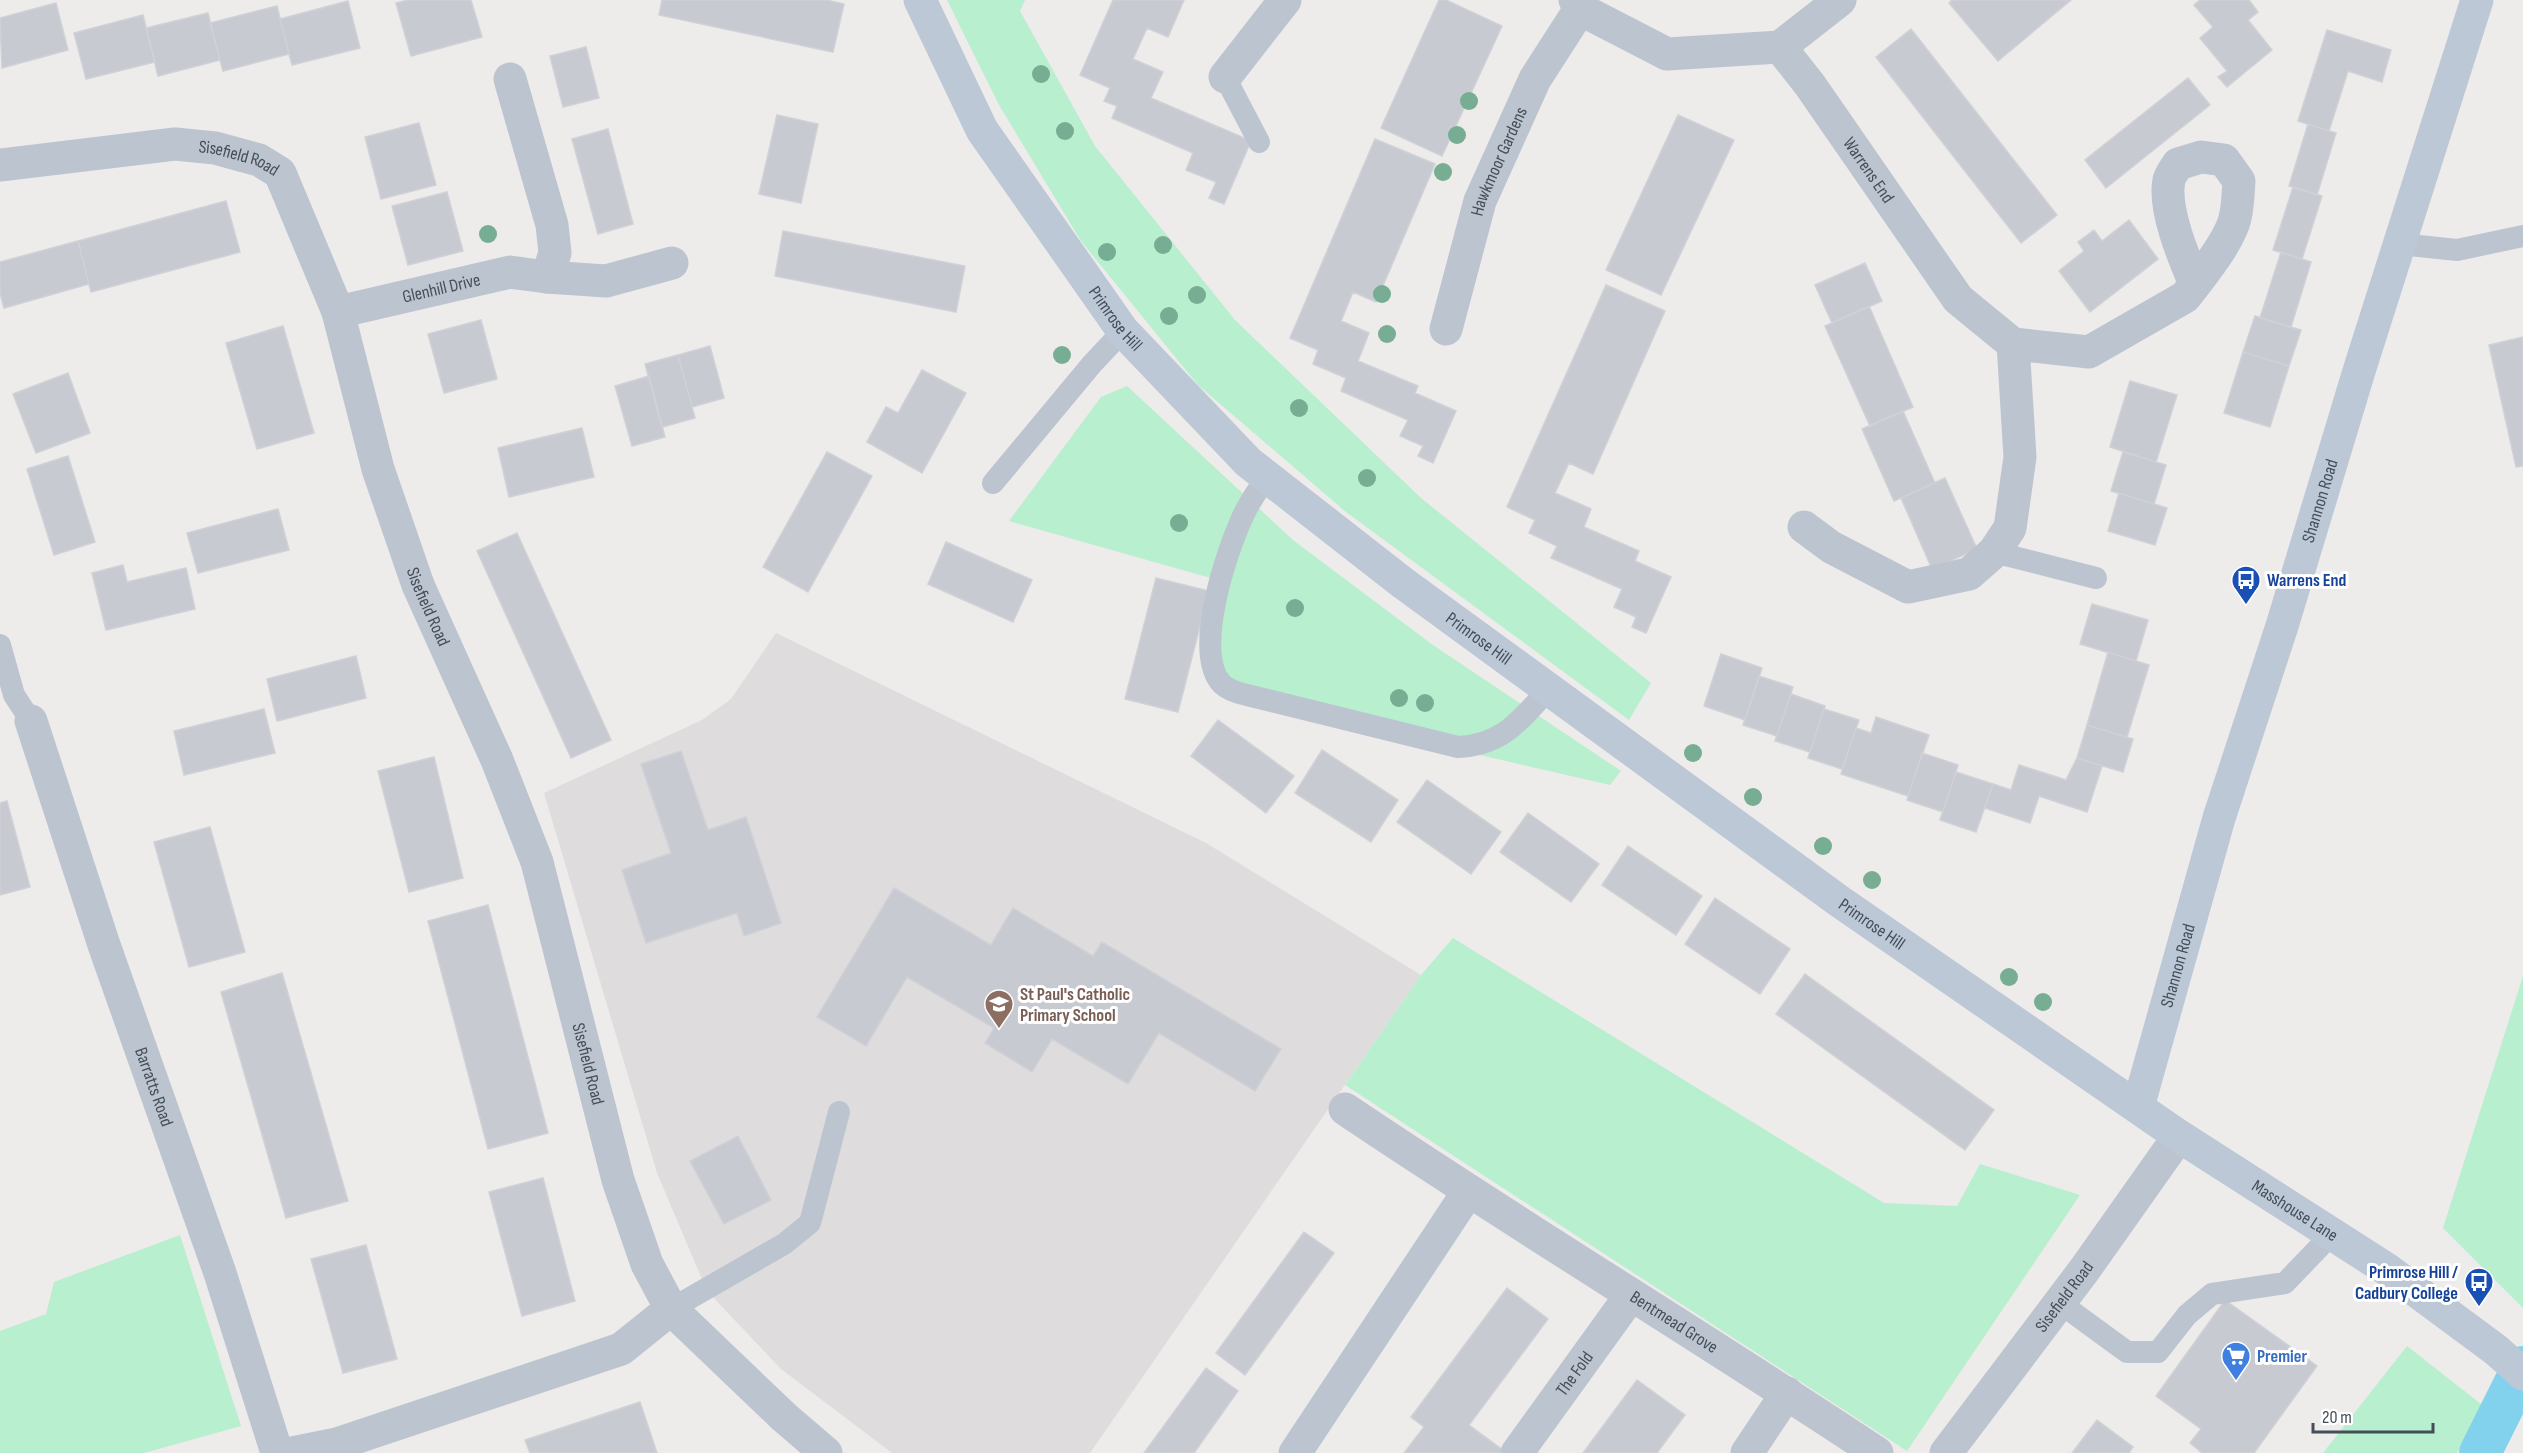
<svg xmlns="http://www.w3.org/2000/svg" width="2523" height="1453" font-family="'Sofia Sans Condensed',sans-serif">
<style>
.education{fill:#dfdcdd}
.green{fill:#b7efcf}
.lines{fill:none;stroke-linecap:round;stroke-linejoin:round}
.canal{stroke:#83d2ed;stroke-width:42}
.building{fill:#c8cad1;stroke:#cfd1d7;stroke-width:1.5}
.lane{stroke:#bcc5cf;stroke-width:22}
.street{stroke:#bcc5cf;stroke-width:33}
.secondary{stroke:#bdc8d6;stroke-width:33}
.tree{fill:#76ad93}
.labels{text-anchor:middle;stroke-width:6;stroke-linejoin:round;paint-order:stroke}
.street-label{font-size:18px;fill:#444e59;stroke:#fff}
.transit-label{font-size:18px;font-weight:bold;fill:#164399;stroke:#fff;text-anchor:start}
.education-label{font-size:18px;font-weight:bold;fill:#785e54;stroke:#fff;text-anchor:start}
.shop-label{font-size:18px;font-weight:bold;fill:#366cbe;stroke:#fff;text-anchor:start}
</style>
<rect width="100%" height="100%" fill="#eeebeb"/>
<path class="education" d="M776 633 1206 843 1421 975 1090 1453H892L781 1369 707 1291 657 1173 544 793 702 720 731 699Z"/>
<path class="green" d="M947 0H1025L1020 11 1095 146 1235 320 1421 498 1651 683 1629 720 1346 512 1198 385 1081 241 999 105Z
M1127 386 1293 540 1433 645 1621 771 1610 785 1219 695 1208 675 1225 582 1009 521 1101 397Z
M1453 938 1884 1203 1957 1206 1980 1164 2080 1195 1907 1451 1345 1085 1421 975Z
M2523 976V1308L2443 1228Z
M180 1235 241 1426 144 1453H0V1331L46 1314 54 1282Z
M2407 1346 2486 1408 2457 1453H2323Z"/>
<g class="lines">
<path class="canal" d="M2480 1453 2523 1367"/>
</g>
<path class="building" d="M408 0H471L482 37 411 56 396 3Z
M662 0H826L844 4 833 52 659 15Z
M1113 0H1184L1168 37 1147 28 1133 59 1163 72 1151 98 1251 141 1224 204 1209 198 1216 182 1186 170 1193 153 1112 118 1117 106 1104 101 1110 88 1080 75Z
M1439 0H1446L1502 26 1442 156 1381 128Z
M1952 0H2071L1998 61 1949 3Z
M2200 0H2249L2258 12 2248 20 2272 50 2227 87 2218 77 2227 71 2200 38 2213 27 2194 5Z
M348 1 360 48 292 65 280 19Z
M56 3 68 50 2 68 0 18Z
M277 6 289 54 223 71 210 23Z
M208 13 220 60 158 76 146 28Z
M143 15 155 62 86 79 74 33Z
M1911 29 2057 215 2021 243 1876 57Z
M2327 30 2391 50 2382 82 2348 71 2329 131 2298 121Z
M586 47 599 98 563 107 550 56Z
M2188 78 2210 105 2106 188 2085 160Z
M777 115 818 124 801 203 759 194Z
M1678 115 1734 140 1661 295 1606 270Z
M419 123 436 185 381 199 365 137Z
M2308 124 2336 133 2317 195 2289 186Z
M608 129 633 224 598 234 572 139Z
M1375 139 1435 164 1376 302 1353 292 1341 321 1369 333 1358 361 1418 386 1415 393 1456 411 1433 463 1418 456 1423 446 1400 436 1408 420 1341 391 1346 378 1313 364 1318 350 1290 338Z
M2293 187 2322 196 2302 259 2273 250Z
M447 192 463 251 408 265 392 206Z
M226 201 240 252 91 292 78 241Z
M2129 220 2158 259 2090 312 2059 271 2084 251 2078 242 2094 230 2102 241Z
M783 231 965 266 956 312 775 276Z
M78 241 89 284 4 308 0 293V262Z
M2281 252 2311 262 2291 327 2260 318Z
M1865 263 1882 301 1832 323 1815 285Z
M1606 285 1665 311 1593 474 1569 463 1555 493 1591 509 1584 527 1639 551 1635 561 1671 577 1646 633 1632 627 1636 617 1614 607 1622 589 1551 558 1557 546 1529 533 1535 520 1507 507Z
M1869 306 1913 407 1870 426 1825 326Z
M2255 316 2301 330 2289 366 2243 352Z
M481 320 497 379 444 393 428 334Z
M283 326 314 433 257 449 226 343Z
M2523 337V466L2516 467 2489 345Z
M710 346 724 398 692 407 678 355Z
M2243 352 2289 366 2270 427 2224 413Z
M678 355 695 418 662 427 645 364Z
M922 370 966 393 922 473 867 442 886 407 898 413Z
M68 373 90 433 36 453 13 394Z
M649 376 665 437 632 446 615 386Z
M2130 381 2177 395 2156 462 2110 447Z
M1903 411 1935 483 1894 501 1862 429Z
M582 428 594 477 509 497 498 448Z
M827 452 872 476 808 592 763 567Z
M2123 452 2166 465 2154 504 2111 491Z
M68 456 95 542 54 555 27 469Z
M1945 478 1977 549 1932 569 1901 498Z
M2119 493 2167 508 2155 545 2108 531Z
M278 509 289 550 198 573 187 533Z
M517 533 611 740 571 758 477 551Z
M946 542 1032 580 1013 622 928 584Z
M123 565 127 582 186 568 195 609 106 630 92 573Z
M1156 578 1209 591 1178 712 1125 699Z
M2092 604 2148 620 2136 661 2080 644Z
M2108 652 2149 665 2127 737 2087 725Z
M1721 654 1762 668 1745 720 1704 706Z
M356 656 366 698 277 721 267 679Z
M1759 676 1793 687 1777 736 1743 725Z
M1791 694 1825 706 1810 752 1775 741Z
M264 709 275 753 184 775 174 731Z
M1824 709 1859 720 1842 769 1808 758Z
M1876 717 1929 735 1908 796 1841 774 1856 728 1871 733Z
M1218 720 1294 776 1266 813 1191 756Z
M2087 725 2133 739 2123 772 2077 758Z
M1322 750 1398 800 1371 842 1295 793Z
M681 751 708 830 746 817 781 923 744 936 737 913 646 943 622 870 671 853 641 764Z
M1922 753 1958 765 1943 812 1907 800Z
M434 757 463 878 409 892 378 771Z
M2077 758 2102 766 2087 812 2039 796 2030 823 1985 808 1993 784 2011 790 2019 765 2066 780Z
M1956 772 1993 784 1976 832 1940 820Z
M1427 780 1501 832 1471 874 1397 822Z
M7 801 30 887 0 895V803Z
M1528 813 1599 864 1571 902 1500 852Z
M210 827 245 952 189 967 154 842Z
M1628 846 1702 896 1676 935 1602 885Z
M894 888 991 945 1013 908 1093 956 1102 942 1281 1049 1255 1091 1159 1033 1128 1084 1052 1039 1032 1072 985 1043 994 1028 907 977 866 1046 817 1017Z
M1715 898 1790 949 1760 994 1685 944Z
M488 905 548 1133 488 1149 428 921Z
M282 973 348 1201 286 1218 221 992Z
M1805 974 1994 1110 1965 1150 1776 1014Z
M738 1136 771 1200 724 1224 690 1161Z
M543 1178 575 1301 522 1316 489 1192Z
M1304 1232 1334 1253 1245 1375 1216 1353Z
M366 1245 397 1359 343 1373 311 1259Z
M1507 1288 1548 1319 1469 1425 1507 1453H1404L1424 1427 1411 1417Z
M2225 1300 2317 1366 2254 1453H2202L2190 1443 2201 1429 2156 1396Z
M1206 1368 1238 1391 1194 1453H1144Z
M1637 1380 1685 1415 1657 1453H1583Z
M640 1402 657 1453H530L525 1440Z
M2097 1420 2133 1447 2129 1453H2072Z"/>
<g class="lines">
<path class="lane" d="M1225 77 1259 142
M2400 244 2457 250 2523 236
M1267 476C1259 489 1249 502 1243 516 1227 550 1192 653 1222 684 1228 690 1238 693 1247 695L1458 747C1503 745 1520 720 1549 689
M993 483 1092 364 1123 331
M1994 552 2096 578
M0 645 14 695 31 721
M2060 1303 2127 1352H2158L2187 1315 2212 1294 2285 1283 2332 1234
M671 1309 784 1244 810 1223 839 1112"/>
<g class="street">
<path d="M1575 0 1580 9 1667 54 1780 47"/>
<path id="s1" d="M1840 0 1780 47 1810 85 1958 299 2013 344 2089 352 2185 297C2200 278 2230 241 2235 218 2238 206 2238 193 2239 181L2224 160 2201 157 2178 164C2175 169 2170 175 2169 180 2163 209 2184 258 2195 284"/>
<path d="M1225 77 1285 0"/>
<path id="s2" d="M0 165 175 144 215 148 259 160 280 173 338 312 378 469 418 585 497 760 537 862 618 1180 647 1264 671 1309"/>
<path d="M547 277 606 281 672 263"/>
<path id="s3" d="M338 312 510 272 547 277 555 253 552 225 510 79"/>
<path id="s4" d="M1446 329 1480 201 1535 79 1580 9"/>
<path d="M1804 527 1831 547 1908 587 1969 574 1994 552 2010 528 2020 457 2013 344"/>
<path id="s5" d="M31 721 104 945 220 1273 277 1453"/>
<path id="s6" d="M1345 1109C1520 1227 1701 1336 1877 1453"/>
<path d="M292 1453 337 1444 621 1349 671 1309 784 1417 826 1453"/>
<path d="M1295 1453 1468 1192"/>
<path id="s7" d="M1517 1453 1631 1295"/>
<path d="M1747 1453 1787 1393"/>
<path id="s8" d="M1946 1453 2085 1269 2179 1136"/>
</g>
<g class="secondary">
<path id="s9" d="M920 0 982 130 1123 331 1248 462 1403 583 1839 901 2179 1136 2388 1270 2496 1350 2523 1374"/>
<path id="s10" d="M2138 1107 2219 818 2282 626 2359 371 2477 0"/>
</g>
</g>
<g class="tree">
<circle cx="1041" cy="74" r="9"/>
<circle cx="1469" cy="101" r="9"/>
<circle cx="1065" cy="131" r="9"/>
<circle cx="1457" cy="135" r="9"/>
<circle cx="1443" cy="172" r="9"/>
<circle cx="488" cy="234" r="9"/>
<circle cx="1163" cy="245" r="9"/>
<circle cx="1107" cy="252" r="9"/>
<circle cx="1382" cy="294" r="9"/>
<circle cx="1197" cy="295" r="9"/>
<circle cx="1169" cy="316" r="9"/>
<circle cx="1387" cy="334" r="9"/>
<circle cx="1062" cy="355" r="9"/>
<circle cx="1299" cy="408" r="9"/>
<circle cx="1367" cy="478" r="9"/>
<circle cx="1179" cy="523" r="9"/>
<circle cx="1295" cy="608" r="9"/>
<circle cx="1399" cy="698" r="9"/>
<circle cx="1425" cy="703" r="9"/>
<circle cx="1693" cy="753" r="9"/>
<circle cx="1753" cy="797" r="9"/>
<circle cx="1823" cy="846" r="9"/>
<circle cx="1872" cy="880" r="9"/>
<circle cx="2009" cy="977" r="9"/>
<circle cx="2043" cy="1002" r="9"/>
</g>
<defs>
<g id="bus-pin" transform="scale(1.5)"><path d="M0 17L-7.5 6A9.5 9.5 0 1 1 7.5 6Z" fill="#1a4fb4" stroke="#fff"/><path d="M-5-6H5V4H4V6H2V4H-2V6H-4V4H-5ZM-3.5-4V0h7V-4ZM-3.5 1.2v1.5H-2V1.2ZM2 1.2v1.5H3.5V1.2Z" fill="#fff"/></g>
<g id="school-pin" transform="scale(1.5)"><path d="M0 17L-7.5 6A9.5 9.5 0 1 1 7.5 6Z" fill="#8d6e63" stroke="#fff"/><path d="M0-5L7-2L0 1L-7-2ZM-4 1L0 2.5L4 1V4Q0 6-4 4Z" fill="#fff"/></g>
<g id="supermarket-pin" transform="scale(1.5)"><path d="M0 17L-7.5 6A9.5 9.5 0 1 1 7.5 6Z" fill="#3f7fe0" stroke="#fff"/><path d="M-6-5.5h2.5l.6 2H6L4.5 2H-2.5L-4.4-4H-6ZM-1.5 3.2a1.3 1.3 0 1 0 .1 0ZM3 3.2a1.3 1.3 0 1 0 .1 0Z" fill="#fff"/></g>
</defs>
<g fill-rule="evenodd">
<use href="#bus-pin" x="2246" y="580"/>
<use href="#school-pin" x="999" y="1004"/>
<use href="#bus-pin" x="2479" y="1282"/>
<use href="#supermarket-pin" x="2236" y="1356"/>
</g>
<g class="labels">
<g class="street-label">
<text dy="6" stroke="none"><textPath href="#s2" startOffset="242">Sisefield Road</textPath></text>
<text dy="6" stroke="none"><textPath href="#s4" startOffset="176">Hawkmoor Gardens</textPath></text>
<text dy="6" stroke="none"><textPath href="#s1" startOffset="228">Warrens End</textPath></text>
<text dy="6" stroke="none"><textPath href="#s3" startOffset="106">Glenhill Drive</textPath></text>
<text dy="6" stroke="none"><textPath href="#s9" startOffset="375">Primrose Hill</textPath></text>
<text dy="6" stroke="none"><textPath href="#s10" startOffset="633">Shannon Road</textPath></text>
<text dy="6" stroke="none"><textPath href="#s2" startOffset="746">Sisefield Road</textPath></text>
<text dy="6" stroke="none"><textPath href="#s9" startOffset="861">Primrose Hill</textPath></text>
<text dy="6" stroke="none"><textPath href="#s9" startOffset="1347">Primrose Hill</textPath></text>
<text dy="6" stroke="none"><textPath href="#s10" startOffset="147">Shannon Road</textPath></text>
<text dy="6" stroke="none"><textPath href="#s2" startOffset="1232">Sisefield Road</textPath></text>
<text dy="6" stroke="none"><textPath href="#s5" startOffset="386">Barratts Road</textPath></text>
<text dy="6" stroke="none"><textPath href="#s9" startOffset="1858">Masshouse Lane</textPath></text>
<text dy="6" stroke="none"><textPath href="#s8" startOffset="196">Sisefield Road</textPath></text>
<text dy="6" stroke="none"><textPath href="#s6" startOffset="392">Bentmead Grove</textPath></text>
<text dy="6" stroke="none"><textPath href="#s7" startOffset="98">The Fold</textPath></text>
</g>
<g class="transit-label">
<text x="2267" y="586">Warrens End</text>
<text x="2458" y="1278" text-anchor="end">Primrose Hill /<tspan x="2458" dy="21">Cadbury College</tspan></text>
</g>
<g class="education-label">
<text x="1020" y="1000">St Paul's Catholic<tspan x="1020" dy="21">Primary School</tspan></text>
</g>
<g class="shop-label">
<text x="2257" y="1362">Premier</text>
</g>
</g>
<path d="M2313 1423v9h120v-9" fill="none" stroke="#444e59" stroke-width="3"/>
<text x="2322" y="1423" font-size="18" fill="#444e59" stroke="#ffffff" stroke-width="4.5" paint-order="stroke">20 m</text>
</svg>
